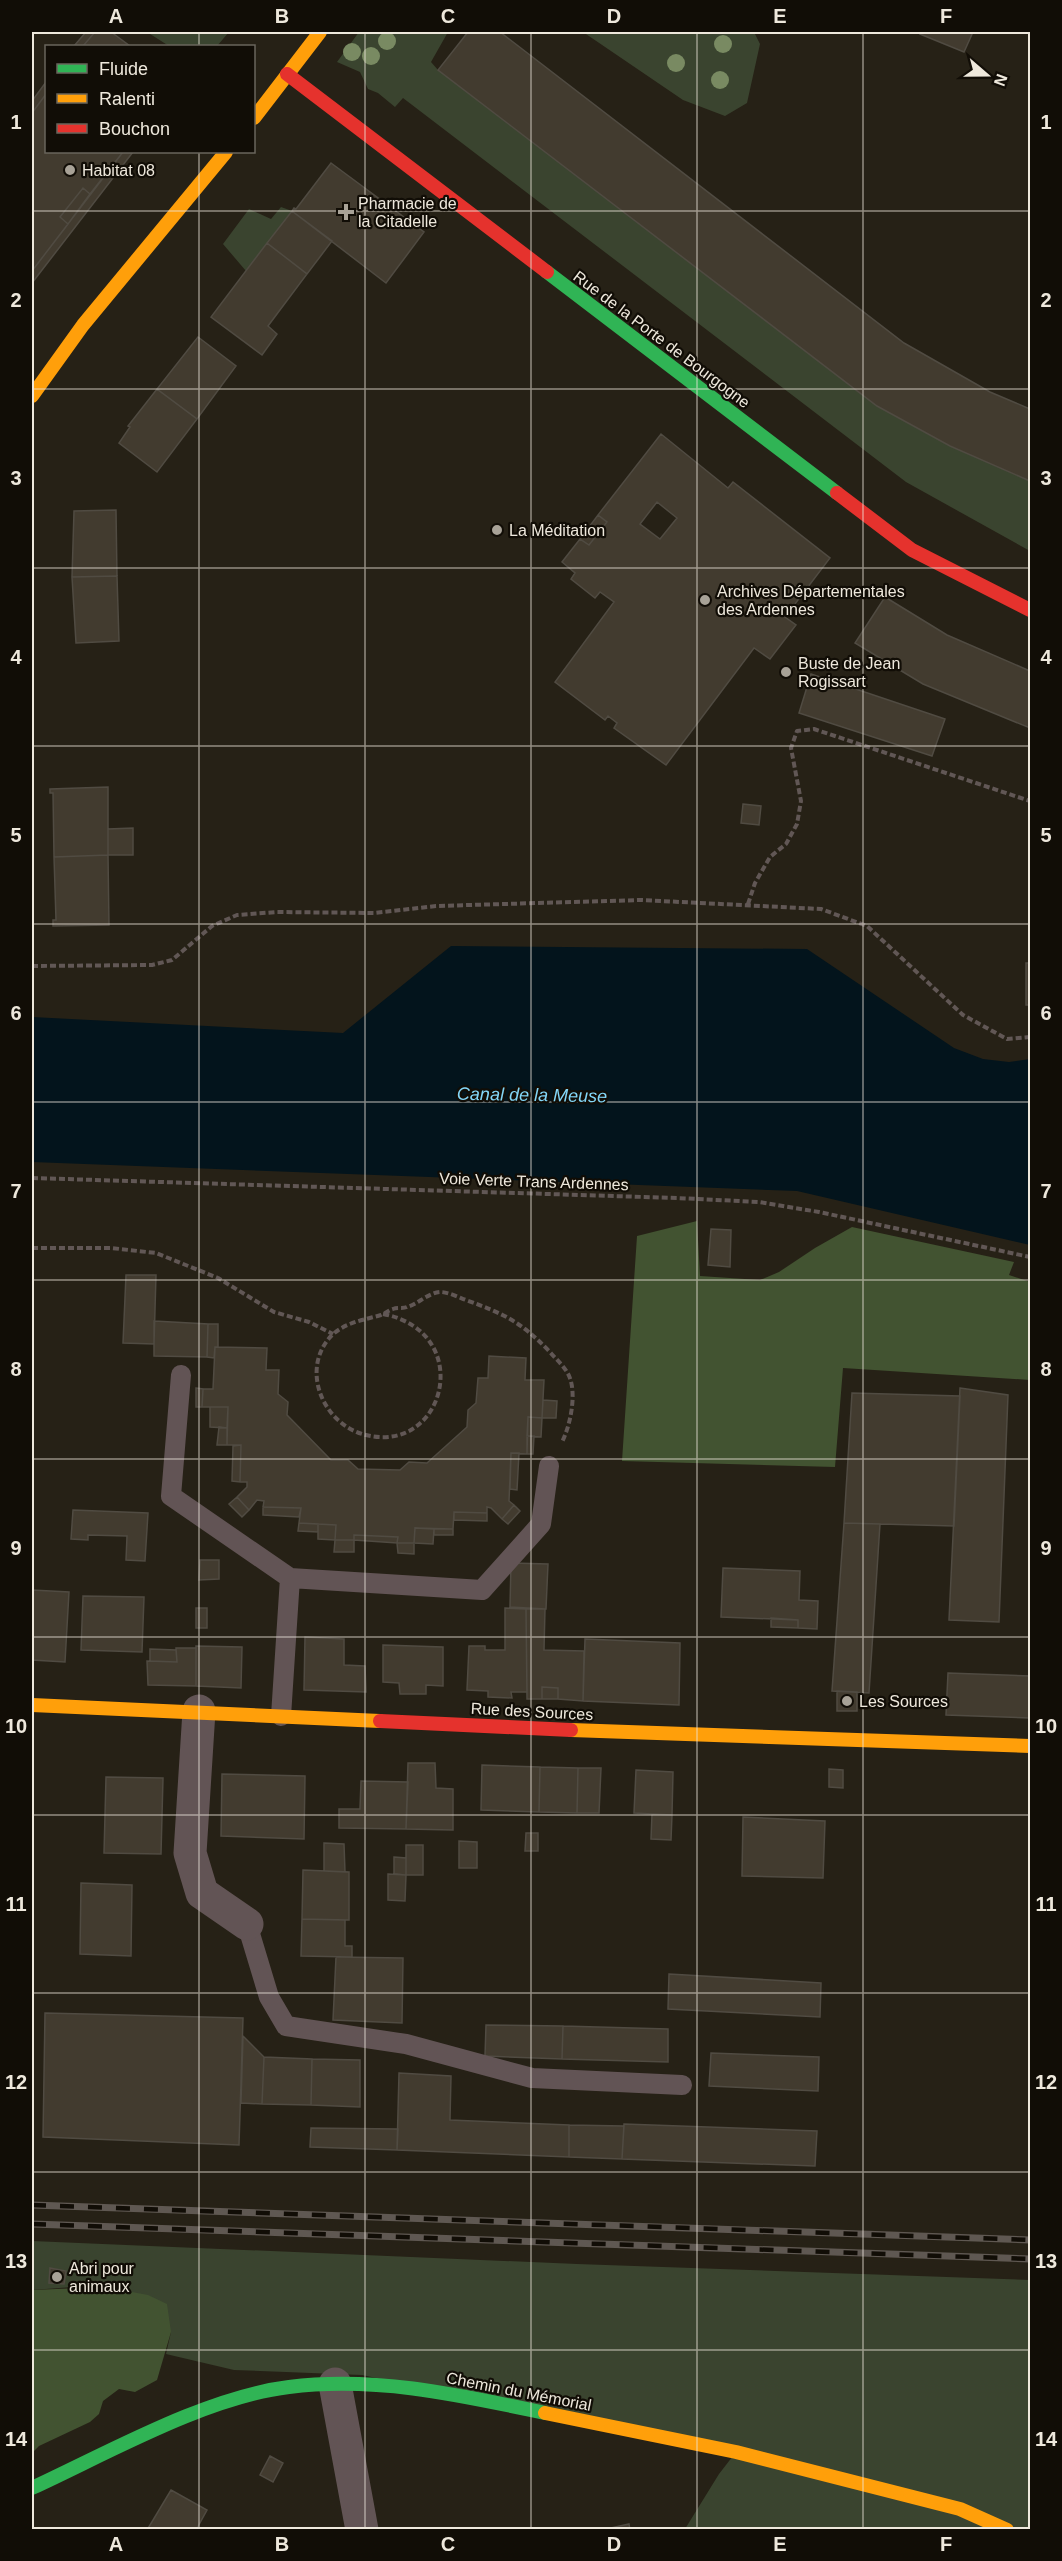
<svg xmlns="http://www.w3.org/2000/svg" width="1062" height="2561" font-family="Arial,sans-serif">
<style>
.green{fill:#3a442f}
.forest{fill:#425331}
.water{fill:#03141c}
.building{fill:#423b2f;stroke:#504b42;stroke-width:1.5;fill-rule:evenodd}
.lines{fill:none;stroke-linecap:round;stroke-linejoin:round}
.path{stroke:#615755;stroke-width:4;stroke-dasharray:6 3;stroke-linecap:butt}
.lane{stroke:#625455;stroke-width:20}
.street{stroke:#625455;stroke-width:33}
.fast{stroke:#30b455;stroke-width:14}
.slow{stroke:#ff9f0a;stroke-width:14}
.jam{stroke:#e5322d;stroke-width:14}
.rail-casing{stroke:#5f5852;stroke-width:7}
.rail{stroke:#110d06;stroke-width:4.5;stroke-dasharray:14;stroke-linecap:butt}
.tree{fill:#798a62}
.grid{fill:none;stroke:#eee8dc;stroke-width:1.5;stroke-opacity:0.55}
.poi-dot{fill:#a8a297;stroke:#110d06;stroke-width:2}
.labels{text-anchor:middle;stroke-width:4.5;stroke-linejoin:round;paint-order:stroke}
.poi-label{font-size:16px;fill:#eee8dc;stroke:#110d06;text-anchor:start}
.street-label{font-size:16px;fill:#eee8dc;stroke:#110d06}
.water-label{font-size:18px;font-style:italic;fill:#83d6f7;stroke:#110d06}
.neatline{fill:none;stroke:#eee8dc;stroke-width:2}
.grid-label{font-size:20px;text-anchor:middle;font-weight:bold;fill:#eee8dc}
</style>
<rect width="100%" height="100%" fill="#262116"/>
<path class="green" d="M147 32H229L217 46H169Z
M359 32H448L431 62 438 70 877 406 950 446 1030 481V551L906 482 403 98 395 107 378 93 368 89 360 72 337 62Z
M583 32H754L760 44 747 103 725 116 683 100Z
M281 207 292 211 246 271 223 244 249 209 271 219Z
M32 2241 577 2264 1030 2280V2529H685L719 2474 736 2452 362 2375 234 2370 166 2354 171 2332 73 2287 32 2290Z"/>
<path class="forest" d="M697 1221 700 1276 760 1280 779 1272 815 1248 852 1227 1014 1262 1009 1275 1030 1282V1380L843 1368 835 1467 622 1461 637 1236Z
M105 2287 148 2295 167 2304 171 2332 157 2380 135 2392 119 2389 103 2401 99 2414 90 2422 39 2446 32 2453V2290Z"/>
<path class="water" d="M451 946 807 949 954 1048 983 1059 1009 1062 1030 1059V1245L797 1191 32 1162V1017L343 1033Z"/>
<path class="building" d="M86 32H95L83 46H74Z
M95 32H111L130 46H83Z
M468 32H500L904 343 990 392 1030 409V481L950 446 877 406 438 70Z
M921 32H973L964 52 920 34Z
M46 82V94L32 113V101Z
M46 94V152H123L90 194 83 188 60 217 68 224 32 271V113Z
M123 152H133L32 283V271Z
M331 163 424 232 386 283 292 211 294 208 296 209Z
M83 188 90 194 68 224 60 217Z
M292 211 332 241 307 274 267 243Z
M267 243 307 274 268 326 277 334 262 355 211 317Z
M198 337 236 366 197 419 157 389Z
M157 389 197 419 157 472 119 443 130 427 128 426Z
M661 434 728 488 733 482 830 558 785 617 796 625 770 659 754 648 666 765 614 728 617 723 608 716 605 720 555 682 614 602 600 592 595 598 571 579 575 573 562 562 580 539 589 545 607 522 598 515ZM657 502 677 518 660 539 640 524Z
M116 510 117 576 72 577 74 511Z
M598 515 607 522 589 545 580 539Z
M117 576 119 641 76 643 72 577Z
M885 597 947 635 1030 671V728L923 684 855 643Z
M811 674 945 719 932 756 799 713Z
M108 787V855L54 857 53 793H50V789Z
M743 804 761 806 759 825 741 823Z
M133 828V855H108V829Z
M108 855 109 925 53 926V920H56L54 857Z
M1026 963H1030V1005H1026Z
M711 1229 731 1230 730 1267 708 1265Z
M126 1275H156L154 1344 123 1343Z
M154 1321 208 1324 207 1357 154 1356Z
M208 1324H218V1347H215L214 1358 207 1357Z
M215 1347 267 1348 266 1370H279L278 1394 288 1402 287 1415 331 1460H348L358 1469 400 1470 409 1462 427 1463 467 1427 468 1410 476 1403 478 1378H488L489 1356 526 1358 525 1380H544L542 1418 528 1417 527 1454 511 1453 509 1501 514 1505 502 1519 491 1508 487 1507V1513L454 1512 453 1529 415 1528 414 1543H397L398 1537 354 1535V1540H335L336 1525 299 1523 301 1508 263 1507 264 1501 257 1500 249 1510 237 1497 247 1487V1482H240L241 1445H227L228 1407H202L203 1389H213Z
M196 1388 203 1389 202 1407H196Z
M960 1388 1008 1395 999 1622 949 1620Z
M852 1393 960 1396 954 1526 844 1523Z
M543 1400 557 1401 556 1418H542Z
M210 1407H228L227 1428 210 1427Z
M528 1417 542 1418 541 1437 527 1436Z
M219 1427 227 1428V1445H217Z
M527 1436H534L533 1454H527Z
M241 1445 240 1482 232 1481 233 1446Z
M511 1453H519L517 1490 510 1489Z
M237 1497 249 1510 242 1517 229 1504Z
M514 1505 520 1511 508 1524 502 1519Z
M263 1507 301 1508 299 1517 263 1515Z
M73 1510 148 1513 145 1561 126 1560 127 1536 88 1535V1540L71 1539Z
M454 1512 487 1513V1521L454 1520Z
M299 1523 318 1524V1532L298 1531Z
M844 1523 880 1524 869 1693 832 1691Z
M318 1524 336 1525 335 1540 318 1539Z
M415 1528 434 1529 433 1544 414 1543Z
M434 1529H453V1535H434Z
M354 1535 398 1537 397 1543 354 1540Z
M335 1540H354V1552H334Z
M397 1543H414V1554L398 1553Z
M200 1560H219V1579L199 1580Z
M511 1563 548 1564 546 1609 510 1607Z
M723 1568 800 1571 799 1600 818 1601 817 1629 798 1628V1620L721 1617Z
M32 1590 69 1592 65 1662 32 1660Z
M83 1596 144 1597 142 1652 81 1650Z
M196 1608H207V1628H196Z
M505 1608 526 1609 527 1692H511L512 1698 488 1697V1691L467 1690 469 1646H485V1650H505Z
M526 1609H545L544 1650 584 1651 583 1701 558 1699V1688L542 1687V1699H527Z
M771 1618 798 1620V1628L771 1627Z
M305 1637 344 1639V1665L365 1666 366 1692 304 1690Z
M585 1639 680 1643 679 1705 583 1701Z
M383 1645 443 1647V1686L426 1685V1694H400L399 1683 383 1682Z
M196 1646 242 1647 241 1688 196 1686Z
M176 1648H196V1686L148 1685 147 1661 177 1662Z
M150 1649 176 1650 177 1662 150 1661Z
M948 1673 1030 1676 1029 1718 946 1715Z
M542 1687 558 1688V1699H542Z
M837 1691 857 1692V1711H837Z
M408 1763H435L436 1788 453 1789V1830L406 1829Z
M482 1765 540 1767 539 1812 481 1810Z
M540 1767 578 1768 577 1813 539 1812Z
M578 1768H601L599 1813H577Z
M829 1769 843 1770V1788L829 1787Z
M636 1770 673 1772 672 1815 634 1813Z
M222 1774 305 1776 304 1839 221 1836Z
M106 1777 163 1778 161 1854 104 1853Z
M361 1781 408 1782 406 1829 339 1828V1809H360Z
M652 1814 672 1815 671 1840 651 1839Z
M743 1817 825 1821 823 1878 742 1876Z
M526 1833H538V1851H525Z
M459 1841 477 1842V1868H459Z
M324 1843 344 1844 345 1872 324 1871Z
M406 1845H423V1875H406Z
M394 1857 406 1858V1875L394 1874Z
M303 1870 349 1872V1920L302 1919Z
M388 1874 406 1875 405 1901 388 1900Z
M81 1883 132 1885 131 1956 80 1954Z
M302 1919 345 1920V1946H352V1957L301 1956Z
M336 1957 403 1958 402 2023 333 2020Z
M669 1974 821 1983 820 2017 668 2009Z
M45 2013 243 2018 239 2145 43 2137Z
M486 2025 563 2026 562 2059 485 2056Z
M563 2026 668 2029V2062L562 2059Z
M243 2036 264 2057 262 2104 241 2103Z
M711 2053 819 2057 818 2091 709 2086Z
M264 2057 312 2059 311 2105 262 2104Z
M312 2059 360 2060V2107L311 2105Z
M399 2073 451 2076 450 2120 569 2125V2157L397 2150Z
M624 2124 817 2131 815 2166 622 2159Z
M569 2125 624 2126 622 2159 569 2157Z
M311 2128 398 2129 397 2150 310 2147Z
M50 2268 66 2271 64 2284 49 2283Z
M270 2456 283 2463 273 2482 260 2475Z
M171 2490 207 2510 196 2530H147Z
M629 2524 630 2530H602Z"/>
<g class="lines">
<path class="path" d="M748 904 755 883 770 857 786 844 797 824 801 801 791 748 797 731 814 729 1030 801
M32 966 152 965 172 960 212 926 237 915 277 912 374 913 436 906 641 900 821 909 867 926 963 1015 1007 1039 1030 1037
M32 1178 677 1198 759 1202 819 1212 1030 1257
M32 1248H111L156 1253 218 1278 274 1312 309 1322 333 1334
M383 1314C476 1332 446 1455 366 1435 323 1425 299 1369 332 1335 346 1322 364 1320 381 1315 386 1313 389 1310 393 1309 398 1307 403 1309 407 1307 418 1304 428 1293 440 1292 448 1292 458 1297 466 1300 504 1314 520 1321 549 1351 555 1358 562 1364 567 1372 578 1389 571 1424 562 1442"/>
<path class="lane" d="M181 1375 171 1496 290 1578
M281 1716 290 1578 482 1590 541 1524 549 1466
M247 1924 269 1997 286 2026 406 2044 532 2078 682 2085"/>
<path class="street" d="M199 1711 190 1853 202 1893 247 1924
M335 2384 362 2530"/>
<path class="fast" d="M547 272 837 493
M32 2488C108 2453 206 2397 289 2387 376 2376 460 2395 545 2413"/>
<path class="slow" d="M254 118 320 32
M32 396 83 325 226 152
M32 1705 380 1721
M571 1730 1030 1746
M545 2413 736 2452 960 2509 1007 2530"/>
<path class="jam" d="M287 74 547 272
M837 493 912 550 1030 610
M380 1721 571 1730"/>
<g class="rail-casing">
<path id="rail" d="M32 2205 1030 2240
M32 2224 1030 2259"/>
</g>
<use href="#rail" class="rail"/>
</g>
<g class="tree">
<circle cx="387" cy="41" r="9"/>
<circle cx="723" cy="44" r="9"/>
<circle cx="352" cy="52" r="9"/>
<circle cx="371" cy="56" r="9"/>
<circle cx="676" cy="63" r="9"/>
<circle cx="720" cy="80" r="9"/>
</g>
<path class="grid" d="M199 32V46M365 32V2530M531 32V2530M697 32V2530M863 32V2530M199 152V2530M32 211H1030M32 389H1030M32 568H1030M32 746H1030M32 924H1030M32 1102H1030M32 1280H1030M32 1459H1030M32 1637H1030M32 1815H1030M32 1993H1030M32 2172H1030M32 2350H1030"/>
<g class="poi-dot">
<circle cx="70" cy="170" r="6"/>
<path d="M343 203h6v6h6v6h-6v6h-6v-6h-6v-6h6z"/>
<circle cx="497" cy="530" r="6"/>
<circle cx="705" cy="600" r="6"/>
<circle cx="786" cy="672" r="6"/>
<circle cx="847" cy="1701" r="6"/>
<circle cx="57" cy="2277" r="6"/>
</g>
<g class="labels">
<g class="poi-label">
<text x="82" y="176">Habitat 08</text>
<text x="358" y="209">Pharmacie de<tspan x="358" dy="18">la Citadelle</tspan></text>
<text x="509" y="536">La Méditation</text>
<text x="717" y="597">Archives Départementales<tspan x="717" dy="18">des Ardennes</tspan></text>
<text x="798" y="669">Buste de Jean<tspan x="798" dy="18">Rogissart</tspan></text>
<text x="859" y="1707">Les Sources</text>
<text x="69" y="2274">Abri pour<tspan x="69" dy="18">animaux</tspan></text>
</g>
<g class="street-label">
<text transform="translate(662 339) rotate(37)" y="6">Rue de la Porte de Bourgogne</text>
<text transform="translate(534 1181) rotate(2)" y="6">Voie Verte Trans Ardennes</text>
<text transform="translate(532 1711) rotate(3)" y="6">Rue des Sources</text>
<text transform="translate(519 2391) rotate(11)" y="6">Chemin du Mémorial</text>
</g>
<g class="water-label">
<text transform="translate(532 1095) rotate(1)" y="6">Canal de la Meuse</text>
</g>
</g>
<rect width="1062" height="2561" fill="none" stroke="#110d06" stroke-width="66"/>
<rect x="45" y="45" width="210" height="108" fill="#110d06" stroke="#69655c" stroke-width="1.5"/>
<rect x="57" y="64" width="30" height="9" fill="#30b455" stroke="#69655c" stroke-width="1.5"/>
<text x="99" y="75" font-size="18" fill="#eee8dc">Fluide</text>
<rect x="57" y="94" width="30" height="9" fill="#ff9f0a" stroke="#69655c" stroke-width="1.5"/>
<text x="99" y="105" font-size="18" fill="#eee8dc">Ralenti</text>
<rect x="57" y="124" width="30" height="9" fill="#e5322d" stroke="#69655c" stroke-width="1.5"/>
<text x="99" y="135" font-size="18" fill="#eee8dc">Bouchon</text>
<g transform="translate(987 75) rotate(110)" stroke="#110d06" stroke-width="4.5" paint-order="stroke">
<path d="M0-4.5L10 22L0 15L-10 22Z" fill="#eee8dc"/>
<text y="-9" font-size="16" font-weight="bold" text-anchor="middle" fill="#eee8dc">N</text>
</g>
<rect x="33" y="33" width="996" height="2495" class="neatline"/>
<g class="grid-label">
<text x="116" y="23">A</text>
<text x="282" y="23">B</text>
<text x="448" y="23">C</text>
<text x="614" y="23">D</text>
<text x="780" y="23">E</text>
<text x="946" y="23">F</text>
<text x="16" y="129">1</text>
<text x="1046" y="129">1</text>
<text x="16" y="307">2</text>
<text x="1046" y="307">2</text>
<text x="16" y="485">3</text>
<text x="1046" y="485">3</text>
<text x="16" y="664">4</text>
<text x="1046" y="664">4</text>
<text x="16" y="842">5</text>
<text x="1046" y="842">5</text>
<text x="16" y="1020">6</text>
<text x="1046" y="1020">6</text>
<text x="16" y="1198">7</text>
<text x="1046" y="1198">7</text>
<text x="16" y="1376">8</text>
<text x="1046" y="1376">8</text>
<text x="16" y="1555">9</text>
<text x="1046" y="1555">9</text>
<text x="16" y="1733">10</text>
<text x="1046" y="1733">10</text>
<text x="16" y="1911">11</text>
<text x="1046" y="1911">11</text>
<text x="16" y="2089">12</text>
<text x="1046" y="2089">12</text>
<text x="16" y="2268">13</text>
<text x="1046" y="2268">13</text>
<text x="16" y="2446">14</text>
<text x="1046" y="2446">14</text>
<text x="116" y="2551">A</text>
<text x="282" y="2551">B</text>
<text x="448" y="2551">C</text>
<text x="614" y="2551">D</text>
<text x="780" y="2551">E</text>
<text x="946" y="2551">F</text>
</g>
</svg>
